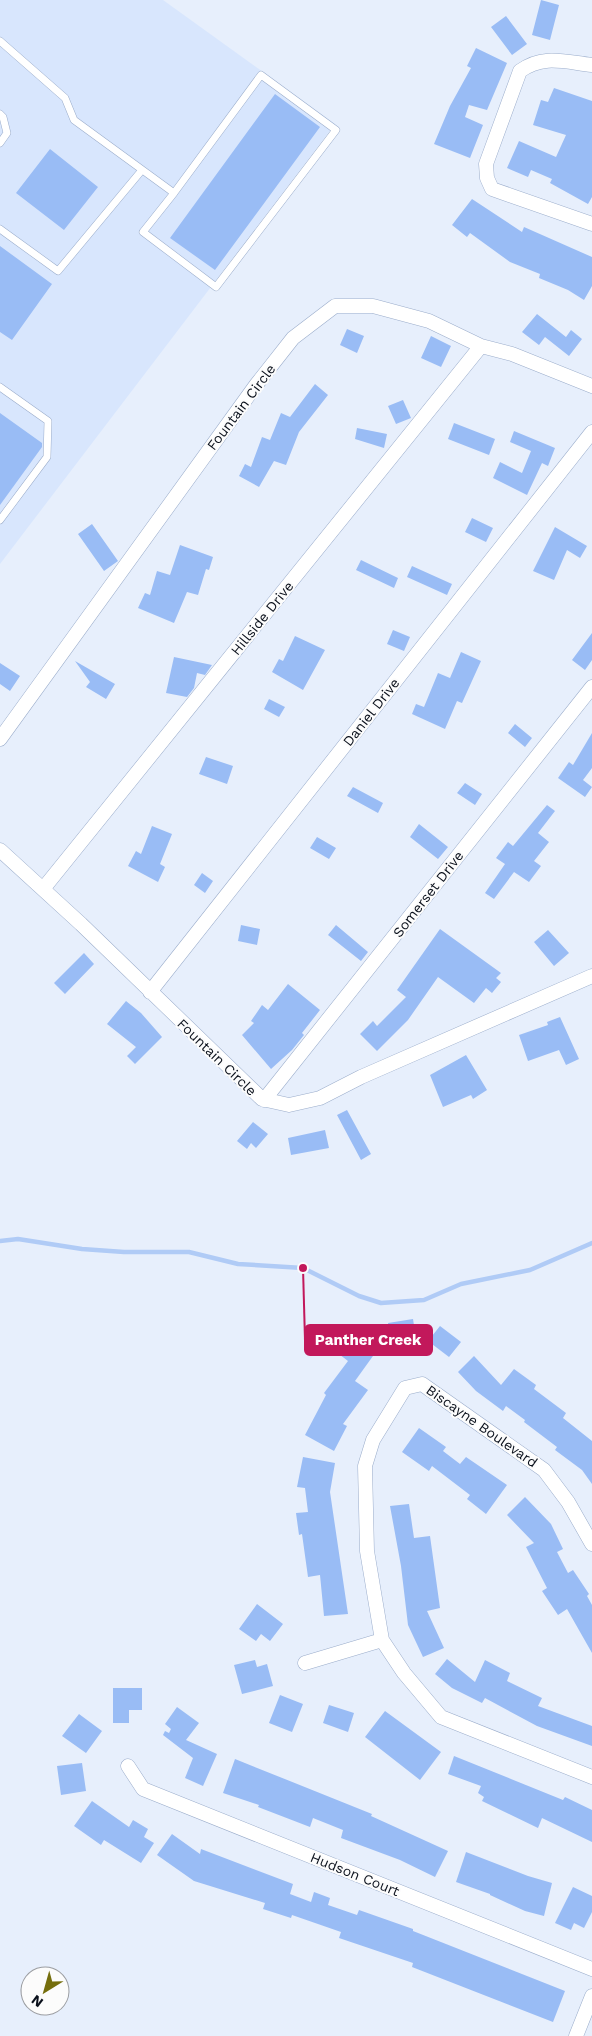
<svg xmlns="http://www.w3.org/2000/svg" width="592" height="2036" font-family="'Work Sans',sans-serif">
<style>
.built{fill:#d8e6fd}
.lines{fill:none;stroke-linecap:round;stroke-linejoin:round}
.stream{stroke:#b0cbf6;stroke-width:4.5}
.building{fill:#99bcf5}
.service-casing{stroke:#9badcb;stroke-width:8}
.minor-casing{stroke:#9badcb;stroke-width:15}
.service{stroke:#fff;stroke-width:7}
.minor{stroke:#fff;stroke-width:14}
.labels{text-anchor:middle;stroke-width:4;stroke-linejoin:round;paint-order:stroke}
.street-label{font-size:14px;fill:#0b111c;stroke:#fcfcfc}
.leader{fill:none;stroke:#c2185b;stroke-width:2}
.callout-dot{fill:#c2185b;stroke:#fcfcfc;stroke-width:2}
.callout{fill:#c2185b;stroke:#c2185b;stroke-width:2}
.callout-label{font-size:15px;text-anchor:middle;font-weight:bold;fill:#fff}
</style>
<rect width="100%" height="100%" fill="#e7effc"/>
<path class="built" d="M0 0H163L335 124 0 564Z"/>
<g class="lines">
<path class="stream" d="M0 1241 18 1239 82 1249 124 1252H189L238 1264 303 1268 359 1296 381 1303 424 1300 461 1284 530 1270 592 1243"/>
</g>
<path class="building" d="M541 0 559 5 550 40 532 35Z
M506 16 527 44 512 55 491 27Z
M476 48 507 63 487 110 469 105 465 117 483 125 470 158 434 144 450 106 471 68 467 66Z
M554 88 592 101V197L588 204 550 183 552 179 531 170 528 177 507 168 519 141 556 157 566 135 533 125 541 100 548 102Z
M275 94 320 127 215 270 170 238Z
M50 149 98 187 64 230 16 193Z
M472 199 522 232 524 227 592 257V286L584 300 568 290 539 278 540 274 510 262 470 233 467 237 452 225Z
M0 246 52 284 12 340 0 332Z
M537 314 566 337 571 330 582 339 569 356 545 337 539 345 522 332Z
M347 329 364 336 357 353 340 345Z
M431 336 451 346 441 367 421 358Z
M315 384 328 395 299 432 286 465 274 461 259 487 239 476 245 464 251 467 262 437 270 440 281 413 290 417Z
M403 400 411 418 396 424 388 406Z
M0 413 42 443V447L0 505Z
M454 423 495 439 489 455 448 439Z
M357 428 387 434 384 448 355 439Z
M514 431 555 448 548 466 542 463 527 495 493 478 500 462 522 473 531 451 510 442Z
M472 518 493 528 486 542 465 532Z
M92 524 118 561 104 571 78 534Z
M555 527 587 546 580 558 567 550 554 580 533 571Z
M180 545 213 557 209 570 206 569 198 595 187 592 174 623 138 608 145 593 150 595 157 571 170 575Z
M361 560 398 578 394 588 356 570Z
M412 566 452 584 447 595 407 577Z
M393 630 410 637 404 651 387 644Z
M592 633V660L585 670 572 660Z
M295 636 325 650 303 690 272 672 279 659 283 661Z
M461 652 481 661 462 703 457 701 445 729 412 714 416 704 424 707 438 673 450 678Z
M174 657 212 665 205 675 197 673 194 688 187 697 166 693Z
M75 661 115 684 106 699 86 687 90 682Z
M0 663 20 676 10 691 0 684Z
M269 699 285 707 279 717 264 709Z
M515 724 532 738 525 747 508 733Z
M592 733V768L583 780 592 787 585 797 558 778 569 762 573 765Z
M206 757 233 766 227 784 199 774Z
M465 783 482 794 475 805 457 793Z
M353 787 383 803 378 813 347 796Z
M547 805 555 811 538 833 549 842 534 861 541 866 529 882 514 872 494 899 485 893 505 864 496 858 508 842 513 846Z
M419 824 448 847 438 859 410 837Z
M152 826 172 834 160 864 165 867 158 882 128 866 136 851 141 854Z
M317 837 336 848 329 859 310 848Z
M202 873 213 881 205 893 194 885Z
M241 925 260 929 257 945 238 941Z
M336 925 368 952 361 961 328 935Z
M440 929 501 973 496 978 501 982 492 993 486 988 474 1003 438 977 408 1020 377 1051 360 1034 373 1021 377 1026 406 997 397 990Z
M548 930 569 953 554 966 534 942Z
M84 953 94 964 65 994 54 983Z
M288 984 320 1010 302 1033 304 1035 292 1050 271 1069 242 1035 254 1023 251 1021 262 1005 268 1010Z
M126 1001 141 1013 162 1037 135 1064 127 1056 136 1047 107 1024Z
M560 1017 579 1059 566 1065 559 1050 528 1061 519 1035 548 1025 547 1022Z
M466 1055 487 1090 473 1099 471 1095 443 1107 430 1075Z
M347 1110 371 1154 361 1160 337 1115Z
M253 1122 268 1134 256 1148 251 1143 247 1149 237 1141Z
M325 1130 329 1148 291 1155 288 1138Z
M413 1319 416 1338 391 1342 388 1323Z
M440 1326 461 1342 449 1357 428 1341Z
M351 1329 378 1349 355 1381 368 1390 343 1424 347 1426 334 1451 305 1435 326 1395 324 1393 348 1361 335 1351Z
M474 1356 501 1385 514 1369 536 1385 534 1389 566 1413 563 1418 592 1441V1484L582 1470 555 1450 557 1447 524 1422 525 1420 506 1406 503 1411 476 1391 458 1372Z
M419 1428 446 1447 443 1451 460 1464 466 1457 507 1485 486 1514 467 1499 470 1495 432 1466 429 1471 402 1452Z
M303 1457 335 1463 330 1492 348 1614 324 1616 320 1575 308 1577 302 1534 299 1535 296 1513 308 1512 305 1488 297 1487Z
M525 1497 551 1524 563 1549 557 1552 568 1573 573 1570 589 1594 587 1596 592 1605V1653L567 1609 558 1615 542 1591 547 1588 526 1547 534 1543 507 1515Z
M409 1504 414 1538 430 1536 440 1608 427 1611 444 1648 423 1657 408 1625 401 1566 390 1506Z
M257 1604 283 1624 270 1641 261 1634 256 1641 239 1629Z
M447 1659 475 1682 485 1660 510 1673 507 1681 542 1698 538 1706 592 1726V1746L537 1726 485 1698 482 1703 452 1688 435 1674Z
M255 1660 257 1667 267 1664 273 1686 242 1694 234 1665Z
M113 1688H142V1710H129V1723H113Z
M280 1695 303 1704 292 1732 269 1723Z
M329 1705 354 1713 348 1732 323 1723Z
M177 1707 199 1723 186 1740 217 1754 203 1786 185 1778 193 1758 163 1735 165 1731 169 1733 171 1729 165 1724Z
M385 1711 441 1752 420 1780 365 1737Z
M79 1714 102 1731 86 1753 62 1736Z
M454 1756 563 1800 565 1797 592 1810V1842L542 1818 538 1828 482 1801 484 1797 478 1793 481 1786 448 1774Z
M235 1759 372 1814 371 1816 448 1851 435 1877 400 1860 341 1838 343 1830 313 1818 310 1827 258 1807 259 1805 223 1793Z
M82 1763 86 1791 61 1795 57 1766Z
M92 1801 129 1827 133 1820 148 1829 144 1837 154 1843 141 1863 104 1840 101 1845 74 1826Z
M172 1834 200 1854 201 1849 293 1884 290 1894 311 1902 314 1892 330 1898 328 1905 357 1915 359 1910 413 1929V1931L565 1991 553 2022 412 1967 413 1963 339 1938 341 1932 292 1915 291 1918 263 1909 265 1903 194 1881 157 1855Z
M466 1852 528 1876 552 1883 544 1916 525 1911 490 1895V1894L456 1882Z
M573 1887 592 1896V1912L584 1928 574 1923 571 1930 555 1923Z"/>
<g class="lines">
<g class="service-casing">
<path id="service" d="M0 41 65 98 74 120 174 193 261 75 336 130 216 287 143 232 174 193
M0 114 3 117 7 133 0 143
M0 229 58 271 142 170
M0 387 48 421 47 457 0 520"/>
</g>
<g class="minor-casing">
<path id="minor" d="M592 65C565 62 543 54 520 71L486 164 487 178 492 189 592 224
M0 739 256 385 293 338 335 306H373L429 321 481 346 512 354 592 386
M0 850 81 924 262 1099 289 1105 320 1098 361 1077 592 976
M43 889 481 346
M150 992 592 432
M264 1100 592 687
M592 1544 568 1502 544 1470 422 1384 405 1388 373 1440 365 1466 367 1551 382 1640 404 1673 441 1717 592 1777
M305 1663 382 1640
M128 1766 143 1789 592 1969
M576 2036 592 1996"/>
</g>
<use href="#service" class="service"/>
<use href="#minor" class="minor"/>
</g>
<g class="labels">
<g class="street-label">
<text transform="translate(241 407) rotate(-53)" y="5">Fountain Circle</text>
<text transform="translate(262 618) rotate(-51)" y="5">Hillside Drive</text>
<text transform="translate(371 712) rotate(-52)" y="5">Daniel Drive</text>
<text transform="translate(428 894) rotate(-52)" y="5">Somerset Drive</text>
<text transform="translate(217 1057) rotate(44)" y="5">Fountain Circle</text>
<text transform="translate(482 1426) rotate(35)" y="5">Biscayne Boulevard</text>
<text transform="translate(355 1874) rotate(22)" y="5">Hudson Court</text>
</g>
</g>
<path class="leader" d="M303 1268L305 1340"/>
<circle class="callout-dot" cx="303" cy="1268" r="5"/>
<rect class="callout" x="305" y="1325" width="127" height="30" rx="5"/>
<g class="callout-label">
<text x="368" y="1345">Panther Creek</text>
</g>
<g transform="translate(45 1991) rotate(217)"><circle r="24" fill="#fcfcfc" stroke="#9c9ea2"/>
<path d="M0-4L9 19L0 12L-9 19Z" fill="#756e0d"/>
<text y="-8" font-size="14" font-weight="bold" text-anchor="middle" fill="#0b111c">N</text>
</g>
</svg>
